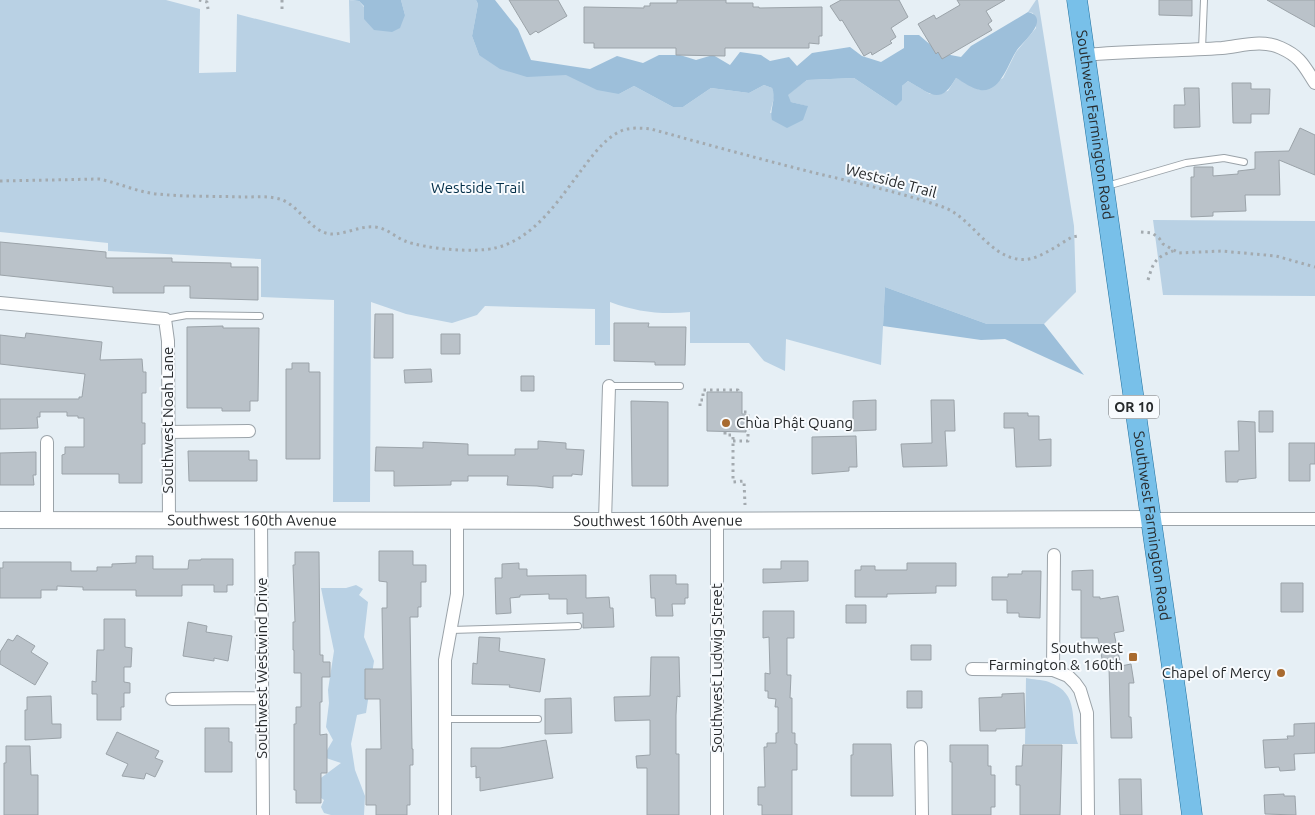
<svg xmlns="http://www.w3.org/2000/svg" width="1315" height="815" font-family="Ubuntu,sans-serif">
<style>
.green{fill:#b9d1e4}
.forest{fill:#9dbfda}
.building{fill:#bac2c9;stroke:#9ba3a9}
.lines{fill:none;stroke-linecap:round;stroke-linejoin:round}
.service-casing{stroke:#9ba3a9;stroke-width:8}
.minor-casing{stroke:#9ba3a9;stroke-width:14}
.tertiary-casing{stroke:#9ba3a9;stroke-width:18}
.primary-casing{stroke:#21709e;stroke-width:21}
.path{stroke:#a3aaaf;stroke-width:3;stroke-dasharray:2.5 4;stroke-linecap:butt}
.service{stroke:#fff;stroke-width:6}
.minor{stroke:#fff;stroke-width:12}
.tertiary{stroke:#fff;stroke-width:16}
.primary{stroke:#78c0e9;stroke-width:20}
.poi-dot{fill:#a86a2f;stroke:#f8fbfe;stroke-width:2}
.labels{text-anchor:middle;stroke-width:4;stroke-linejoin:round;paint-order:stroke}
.shield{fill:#f8fbfe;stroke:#66696b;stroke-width:1}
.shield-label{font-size:14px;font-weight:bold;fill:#272a2c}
.street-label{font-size:15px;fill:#272a2c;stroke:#f8fbfe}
.park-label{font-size:15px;fill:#022e48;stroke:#f8fbfe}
.poi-label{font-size:15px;fill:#272a2c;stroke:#f8fbfe;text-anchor:end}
</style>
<rect width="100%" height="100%" fill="#e6eff5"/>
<path class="green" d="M0 0H166L200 9 199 73 236 72 237 14 350 43 349 0 359 1 364 7V19L405 15 401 0H476L478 4 472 36 479 55 596 72 619 94 634 86 673 107H683L711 88 749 93 764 85 772 88 775 94 770 113 807 106 791 102 787 95 807 80 854 78 896 106 902 86 908 81 930 94 948 91 956 78 980 90 1003 78 1016 52 1036 28 1033 13 1028 12 1036 0H1038L1074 226 1076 292 1044 324H987L885 287 881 365 786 339 785 371 764 361 749 343H690V312C662 315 637 312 610 302V345H595V309L485 306 477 315 452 323 406 314 371 302 370 502H333L334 300 261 297V259L108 251V243L0 232Z
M1153 220 1315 221V296L1163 295Z
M356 585 363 589 359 595 368 602 364 637 374 661 366 713 357 715 351 744 355 770 365 796 364 815H331L324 813 321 807 324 800 318 796 314 783 341 763 323 757 333 740 326 727 329 703 328 690 334 651 321 588H346Z
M1026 678C1033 680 1041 679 1049 682 1081 694 1069 720 1078 744H1025Z"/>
<path class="forest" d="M351 0H401L405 15 400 28 392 32 374 30 364 19V6L359 1Z
M476 0H495L518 29 531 60 590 69 617 56 643 63 659 55H680L696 60 713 55 730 65 740 52 761 55 770 61 789 57 797 66 812 53 850 47 862 56 881 62 904 48V35H919L940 53 961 57 971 46 1028 12C1051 18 1024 41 1017 50 1008 63 1001 93 980 90 973 89 963 82 956 78 940 106 931 94 908 81L902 86V100L896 106 854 78 807 80 788 95 791 102 808 106 803 120 787 128 772 120C769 109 777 99 772 88L764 85 749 93 711 88 683 107H673L634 86 619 94 597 90 566 75 527 77 500 69 479 55 472 36 478 4Z
M885 287 987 324H1044L1084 375 1005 339 981 340 883 326Z"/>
<path class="building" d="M509 0H558L567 16 538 33 536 31 530 35Z
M677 0H726V3H753V7H759V8L822 7V36H819V44L809 43V48H725V56L676 55V48H594V43H584V7L644 8V6H650V3H677Z
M841 0H899L908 17 891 28 896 37 890 41 892 43 872 55 871 52 864 56 842 20 840 21 830 6Z
M957 0H1005L986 11 992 21 988 24 992 30 942 59 938 52 936 54 918 24 934 15 936 19 960 5Z
M1159 0H1192V16L1159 15Z
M1267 0H1315V27L1288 12Z
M1232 83H1251V89H1270L1269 114H1251V123H1233Z
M1184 88H1199L1200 127 1174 128V105H1185Z
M1300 128 1315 135V175L1279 160 1280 195H1245L1246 211 1213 212V216L1191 217V177H1194V167H1213V176L1238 174V171L1255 169V152L1289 151Z
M0 242 106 252V258H172V262L231 263V267H258V300L190 298V286H164V293H113V287L0 275Z
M375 314H393V358H374Z
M614 323H649L648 327H686L685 365H655V362L614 361Z
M223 326V328H259L258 401H250V411H222V408H187V327Z
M26 333 102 342 100 360 142 359 143 372H146V393H142V423H145V444H142V483H119V474H62V455L65 454V447H84V418H78V416H67V412H40V417H37L38 428 0 429V399H79V397H82L85 374 0 364V335L25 338Z
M441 334H460V354H441Z
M292 363H309V372H320V459H286V369H292Z
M431 369 432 382 405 383 404 370Z
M521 376H534V391H521Z
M707 392H742V414H746V432L707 431Z
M876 400V430L853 431V401Z
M931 400H954L955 431H945L947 466 903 467 901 444 932 443Z
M631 401 668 402V486H632Z
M1259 411H1273V432H1259Z
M1004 413H1028V416H1039V440L1051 439V466L1016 467 1014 428H1004Z
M1238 421 1255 422 1256 478 1238 480V482H1226L1225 451H1239Z
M856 436 857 467H849V471L812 474V437Z
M538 441 566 443V449L584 450 582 475 572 474V476H553V488L537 486 507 485 508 476H468V481H451V485L394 486V471H375L376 447 423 448V442L468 444V455H515V449H538Z
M1289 443H1315V464H1310V481H1289Z
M188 451H249V460H257V481H189Z
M36 452V475H33L34 485H0V453Z
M379 551H413V565H426V582H421V607H418V617H410L412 749H413V765H410V805H407V815H376V805H366V749H381L380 699H365V669H383L382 608H387V582L379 581Z
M295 552H319L320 655H323V662H330V677H322V702H320V735L327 734V773H321V803H296V790H294V724H296V707H301V673H294V650H293V622H295L293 565H295Z
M136 556H153V569H188L189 560H201V559H233V585H227V592H214V585H182V596H136V590H83V587L57 586V590H41V598H0V568H3V562H71V571H97V567H112V564L136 563Z
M781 561H808V581L763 583V569H781Z
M519 563V569H527V576L586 575V598L609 597 610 608H613L614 627 583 628V613L567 614V599H549V594L520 595V597L510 598 511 613 496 614 495 578H502V564Z
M907 563H956V586H936V593L887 594V597H855V570H861V566H875V570H907Z
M1093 570V597H1100V599L1118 596 1124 631 1114 633 1121 666 1131 664 1134 683H1129V717H1131L1132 738H1111L1109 668 1104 669 1098 638H1081V590H1072V571Z
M1022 571H1041L1040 618 1019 617V613H1007V600H992V577H1008V574H1022Z
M650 575H676V584H688V598H685V604H672L673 616H656L655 598H651Z
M1281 583H1303V612H1281Z
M846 605H866V623H846Z
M763 611H794V638H787V675H791L790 698H792V733H795V744H797V770H792V815H762V805H758V787H765L764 747H767V743H776V733H778V707H775L776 699 768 698V691H765V673L770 674 769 637 763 638Z
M104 619H125V647L132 648 131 667H124V682L130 683V693H124V707H121V720H97V694H92V681L96 682 97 650H104Z
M188 622 207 626 206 632 232 636 228 661 214 658V661L183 656Z
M17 635 35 646 31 652 48 663 35 685 0 664V652L8 639 13 641Z
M479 637 500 638 499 651 545 659 540 692 509 687 510 685 472 684 473 663 477 664Z
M911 645H931V660H911Z
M651 657H679L680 697 677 696 676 715V754H679V815H647V768H637L636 756 650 755V720L615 721 614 697 650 696Z
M907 691H922V708H907Z
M1024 693 1025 728 996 729V731H980L979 698 1002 697V694Z
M51 696 52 724H61V738L25 740V710H27V697Z
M571 698 572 733 545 734V699Z
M1315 723V753L1294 754 1295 770 1280 771 1279 767 1265 768 1263 740 1288 739 1287 736H1294V724Z
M205 728H229V742H232V772H205Z
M117 732 159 751 155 758 163 761 155 777 146 773 144 779 122 776 128 764 106 754Z
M546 740 553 778 480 791V777L476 778V766L471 767V748H500Z
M853 744H891L893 796H851V755H853Z
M950 745H988V766H991V775H995V807H991V815H952V762H950Z
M1023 745H1062L1060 815H1020V785H1016V766H1022Z
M6 746H30L31 775H38V815H4V763H6Z
M1119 779H1141L1142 815H1120Z
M1284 794V796H1295L1296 815 1265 814 1264 795Z"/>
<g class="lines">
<g class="service-casing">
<path id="service" d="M1202 49 1204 0
M1107 186 1186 163 1224 158 1244 162
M165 319 187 315 260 316
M609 386H680
M451 630 578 626
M445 719H538"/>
</g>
<g class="minor-casing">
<path id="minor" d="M1084 55C1130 51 1176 51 1222 48 1242 46 1262 39 1281 48 1301 57 1304 66 1315 83
M0 303 165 319 168 341 169 520
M168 432 249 431
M47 442V520
M1151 519H1315
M261 521 263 815
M605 521 609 386
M717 521V815
M972 669 1053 670 1068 676 1075 683 1080 690 1087 713 1088 815
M1053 670 1054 555
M172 699 262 698
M921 747 922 815
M445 815V660L457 594V521"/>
</g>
<g class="tertiary-casing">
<g id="tertiary">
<path id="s1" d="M0 520 605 521 1151 519"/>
</g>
</g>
<g class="primary-casing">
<g id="primary">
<path id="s2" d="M1077 0 1177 702 1192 815"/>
</g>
</g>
<path class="path" d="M199 0 207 2 208 9
M282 0V11
M0 181 99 179C119 183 137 192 157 194 186 197 216 196 244 197 254 197 265 196 275 198 296 201 305 224 323 232 338 239 358 225 375 227 387 228 395 237 405 241 425 249 475 253 495 248 535 239 560 198 583 168 593 155 605 138 621 131 630 127 641 128 651 129 705 144 760 159 815 173 858 183 902 193 943 207 971 217 987 254 1017 259 1035 263 1056 246 1072 237L1078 236
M1141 232 1152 233 1159 238 1163 244 1179 253 1221 251 1276 256 1315 267
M1148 280C1153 263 1155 257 1173 251
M700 406V400H703V390H738V392
M725 432V435H733V482L744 481 745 505
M733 441H748V412H742"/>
<use href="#service" class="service"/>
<use href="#minor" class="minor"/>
<use href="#tertiary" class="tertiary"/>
<use href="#primary" class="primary"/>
</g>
<g class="poi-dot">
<circle cx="726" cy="423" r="5"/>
<rect x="1128" y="652" width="10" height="10" rx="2.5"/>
<circle cx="1281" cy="673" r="5"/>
</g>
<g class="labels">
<rect class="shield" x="1109" y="395.5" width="50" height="23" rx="4"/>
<g class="shield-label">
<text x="1134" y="412">OR 10</text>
</g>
<g class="street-label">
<text dy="5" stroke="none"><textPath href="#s2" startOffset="126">Southwest Farmington Road</textPath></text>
<text transform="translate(891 181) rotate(15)" y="5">Westside Trail</text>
<text transform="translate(168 420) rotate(-90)" y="5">Southwest Noah Lane</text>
<text dy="5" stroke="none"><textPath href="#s1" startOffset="252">Southwest 160th Avenue</textPath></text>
<text dy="5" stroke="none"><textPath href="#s1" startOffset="658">Southwest 160th Avenue</textPath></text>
<text dy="5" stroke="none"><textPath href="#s2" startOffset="531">Southwest Farmington Road</textPath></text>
<text transform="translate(262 668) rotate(-90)" y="5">Southwest Westwind Drive</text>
<text transform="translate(717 668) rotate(-90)" y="5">Southwest Ludwig Street</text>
</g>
<g class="park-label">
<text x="478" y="193">Westside Trail</text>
</g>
<g class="poi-label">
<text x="736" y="428" text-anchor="start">Chùa Phật Quang</text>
<text x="1123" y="653">Southwest<tspan x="1123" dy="17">Farmington &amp; 160th</tspan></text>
<text x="1271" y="678">Chapel of Mercy</text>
</g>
</g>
</svg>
